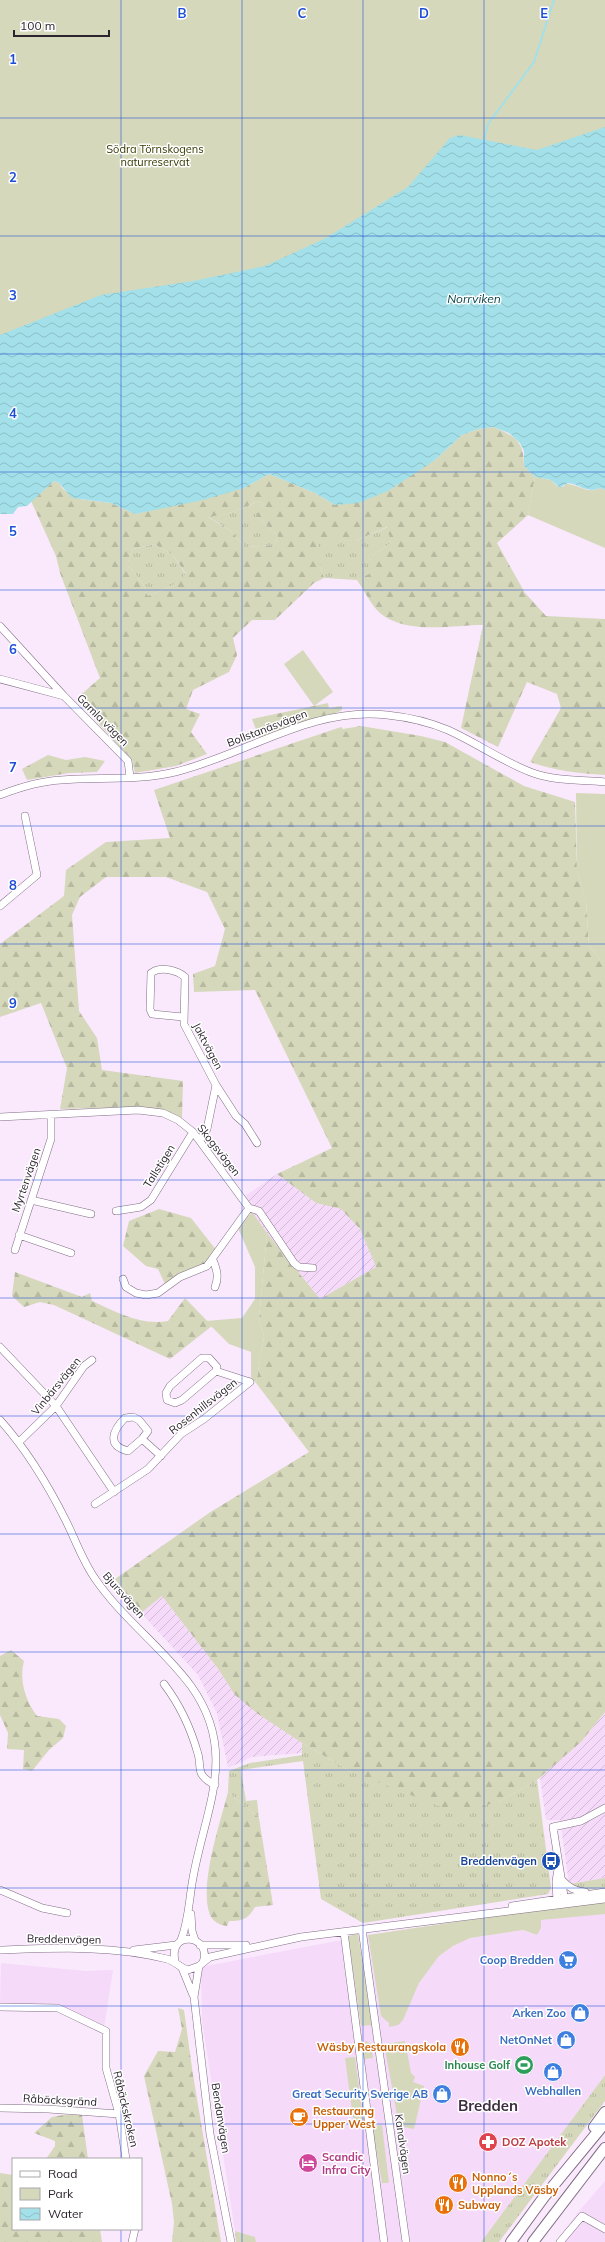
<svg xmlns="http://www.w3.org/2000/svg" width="605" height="2242" font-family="Mulish,sans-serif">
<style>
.built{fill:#f5daf9}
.industrial{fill:url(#industrial-furrows)}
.grass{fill:url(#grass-tufts)}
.forest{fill:url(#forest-firs);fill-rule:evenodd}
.park{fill:#d5d8ba}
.water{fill:url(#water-waves)}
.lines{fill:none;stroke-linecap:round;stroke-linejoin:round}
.stream{stroke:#a3e0e9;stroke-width:2}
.minor-casing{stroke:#806d84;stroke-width:8}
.highway-casing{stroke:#806d84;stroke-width:12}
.minor{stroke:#fff;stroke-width:7}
.highway{stroke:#fff;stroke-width:10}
.grid{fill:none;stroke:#1d4ed8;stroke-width:1;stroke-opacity:0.55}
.labels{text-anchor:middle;stroke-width:3;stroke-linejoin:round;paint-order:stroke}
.park-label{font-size:11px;fill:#373900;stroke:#fff}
.street-label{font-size:11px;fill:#2b232d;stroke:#fff}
.transit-label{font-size:11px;font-weight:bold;fill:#164399;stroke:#fff;text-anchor:end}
.shop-label{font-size:11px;font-weight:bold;fill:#366cbe;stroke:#fff;text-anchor:end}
.food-label{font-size:11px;font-weight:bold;fill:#c56008;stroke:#fff;text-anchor:start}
.leisure-label{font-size:11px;font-weight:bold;fill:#27864d;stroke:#fff;text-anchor:end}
.health-label{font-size:11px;font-weight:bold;fill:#be3a42;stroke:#fff;text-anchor:start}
.hotel-label{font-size:11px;font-weight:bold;fill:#b23c85;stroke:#fff;text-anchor:start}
.water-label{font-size:12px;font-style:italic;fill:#0b444a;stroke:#fff}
.district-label{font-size:15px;font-weight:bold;fill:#3d2d40;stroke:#fff}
.grid-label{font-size:13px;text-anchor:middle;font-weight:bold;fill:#1d4ed8;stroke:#fff;stroke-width:3;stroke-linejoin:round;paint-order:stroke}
</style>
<defs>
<pattern id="industrial-furrows" width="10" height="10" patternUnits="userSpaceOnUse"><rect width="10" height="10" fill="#f5daf9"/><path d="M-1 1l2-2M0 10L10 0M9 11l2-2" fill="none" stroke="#d2bbd6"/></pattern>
<pattern id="grass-tufts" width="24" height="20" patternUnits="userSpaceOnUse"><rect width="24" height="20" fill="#d5d8ba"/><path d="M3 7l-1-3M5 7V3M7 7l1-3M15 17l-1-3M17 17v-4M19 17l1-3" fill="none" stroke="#b7b9a0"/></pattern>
<pattern id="forest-firs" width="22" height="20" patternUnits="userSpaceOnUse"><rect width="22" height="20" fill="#d5d8ba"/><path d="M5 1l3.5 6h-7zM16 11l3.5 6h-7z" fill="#b7b9a0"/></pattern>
<pattern id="water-waves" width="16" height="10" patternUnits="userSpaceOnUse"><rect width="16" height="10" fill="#a3e0e9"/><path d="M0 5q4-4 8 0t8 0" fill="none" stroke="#8cc0c8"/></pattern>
</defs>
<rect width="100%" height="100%" fill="#fae9fd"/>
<path class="built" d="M605 1913V2075L481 2242H256L255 2237 235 2231 202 2021 201 1967 368 1935 381 2015 389 2023V2027L403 2020 419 1983 439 1956 453 1946 470 1938 523 1930 537 1935 541 1920Z
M1 1963 86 1971 113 1970 104 2028 58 2006 0 2004Z
M605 2181V2242H556L575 2216Z"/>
<path class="industrial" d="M277 1174 316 1203 341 1209 360 1229 376 1267 320 1299 267 1233 252 1212 245 1196Z
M162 1596 219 1670 258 1714 302 1743V1753L252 1757 228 1768 217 1713 198 1675 141 1613Z
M605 1712V1878L569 1884 560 1820H546L540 1777 581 1742Z"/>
<path class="grass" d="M260 501 263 505 257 517 278 536 274 545 245 547 231 531 207 516 227 514Z
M388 527 391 543 370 557 374 572 357 580 324 578 319 564V539L355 541Z
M154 544 172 554 186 575 172 586 148 596 143 584 127 564 133 549Z
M302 1743 350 1771 499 1802 537 1780 551 1888 548 1894 363 1923 321 1899 303 1761 241 1770 246 1801 257 1800 259 1818 228 1792 229 1771 250 1763 302 1755Z
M605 1878V1888L584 1890 569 1884Z
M605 2075V2101L499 2242H481Z
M235 2231 255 2237 256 2242H236Z"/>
<path class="forest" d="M493 427C515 436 524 441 524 466L535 477 528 515 497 543 525 593 546 616 605 619V775C579 773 555 771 530 762L561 708 557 694 527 682 498 747 461 728 483 625C454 625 405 635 380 613 371 605 364 590 357 580L373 572 370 557 391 543 387 527 355 541 319 540V564L324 578 314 583 275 620H252L233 638 237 655 229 672 193 690 186 709 200 714 191 732 207 754 176 766 135 773 132 760 76 699 100 678 60 573 56 556 31 501 54 481 59 483 63 489 79 499 111 503 135 514 244 488 269 474 315 493 335 505 435 460 462 435 478 429ZM260 501 263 505 256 516 278 536 274 545 245 547 231 531 208 517 227 514ZM154 544 172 554 186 574 172 586 148 596 143 584 127 564 133 549Z
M328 703 329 708 342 706V710L330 716 260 740 252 719Z
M361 726 421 736 445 742 524 786 575 802 577 871 586 901 589 946 605 965V1712L581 1742 537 1780 499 1802 454 1812 350 1771 302 1743 258 1714 235 1695 219 1670 162 1596 141 1613 115 1579 209 1513 309 1452 256 1383 264 1337 259 1319 267 1233 320 1299 376 1267 360 1229 341 1209 316 1203 277 1174 332 1148 255 990 194 992 193 974 215 966 225 929 207 892 166 877H106L80 897 72 915 79 1011 97 1038 102 1070 183 1081 182 1118 165 1110 137 1107 60 1109 67 1068 41 1003 0 1017V944L64 896 66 870 106 842 170 838 154 790 341 727 343 729Z
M48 755 66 760 85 757 105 761 97 772 69 773 27 780 22 769Z
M159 1209 191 1218 217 1251 204 1265 174 1277 165 1284 158 1269 146 1266 123 1246 129 1221Z
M15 1272 82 1297 90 1293 92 1301C116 1312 141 1326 168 1321L185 1298 212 1326 170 1359 54 1305 40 1302 24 1307 12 1296Z
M11 1650 24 1661C19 1680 25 1700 37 1716L59 1719 66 1726 63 1738 49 1750 32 1771 23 1769 24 1750 7 1749 8 1733 0 1715V1656Z
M228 1792 259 1818 273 1905 255 1907C248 1919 243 1921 229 1921L227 1926C219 1925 211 1921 209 1912 200 1882 220 1823 228 1792Z
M178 2008 184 2010 193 2075 221 2242H172L174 2222 172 2204 144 2076 158 2051 175 2052 182 2029Z
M63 2115H82L88 2159H46L55 2146V2141L34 2133 52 2117Z
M0 2173 13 2175V2229H100L102 2242H0Z"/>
<path class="park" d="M0 0H605V166L409 236 0 370Z
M535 477 551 480 557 486 563 487 566 484C579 484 587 495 600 488L605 490V548L528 515Z
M303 650 333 692 314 706 284 664Z
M576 793 605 794V965L589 946 586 901 577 871Z
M252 1212 267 1233 259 1319 264 1337 256 1383 251 1377V1352L229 1344 206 1321 242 1318 255 1299V1267L238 1228Z
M596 1901H605V1914L541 1920V1928L537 1935 523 1930 470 1938 453 1946 439 1956 419 1983 403 2020 398 2025 389 2027V2023L381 2016 368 1935Z
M358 1934 372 2025 361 2026 348 1936Z
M366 2041 371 2044 373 2058 364 2059 361 2046Z
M405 2041 411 2073 415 2077 413 2082 424 2086 414 2129 399 2126 385 2049 386 2044Z
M355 2057 364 2125 354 2126 345 2058Z
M382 2125 389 2183H382L372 2126Z"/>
<path class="water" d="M605 127V490L600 488C586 495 573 480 566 484 564 485 562 487 560 488L551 480 535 477 524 466V451L520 443 509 433 493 427 478 429 462 435 435 460 388 491 358 503 335 505 315 493 269 474 244 488 203 500 135 514 111 503 72 498 59 483 54 481 27 506 18 507 13 514H0V335L101 295 193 281 265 266 326 238 408 187 450 138 459 135 537 150Z"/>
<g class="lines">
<path class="stream" d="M484 140 488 124 534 62 554 0"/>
<g class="minor-casing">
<path id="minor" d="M0 626 64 696
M0 679 64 696 128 761 130 777
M0 795C18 788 41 781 61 780 99 777 138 781 175 772 246 755 311 706 387 715 407 717 429 722 448 730 477 743 503 762 533 773 555 781 582 780 605 782
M0 906 37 875 25 816
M183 1017 152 1014 150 1009 151 973C161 966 177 970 185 977L184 1024 216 1085 207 1129 200 1140
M216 1085 236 1116 245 1124 257 1143
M0 1117 138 1110 163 1113 178 1120 193 1132 249 1208 259 1211 294 1263 299 1267 313 1268
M31 1200 91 1214
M116 1211 141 1207 151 1200 193 1132
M19 1235 71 1253
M15 1250 51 1139V1115
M213 1260C217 1270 219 1277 215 1287
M123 1279 126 1287 136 1293 146 1295 158 1293 180 1277 207 1266 249 1208
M0 1347 56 1406 114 1492
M202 1358H209L217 1367 216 1371 182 1400 175 1403 167 1400 166 1393 170 1386Z
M216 1371 250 1382
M133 1417 139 1420 148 1431 142 1439 128 1451C106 1446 113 1430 125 1418Z
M0 1420C27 1450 48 1485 66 1521 76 1541 83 1562 96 1580 123 1619 163 1648 191 1686 239 1753 205 1809 193 1878 189 1899 189 1920 181 1940
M142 1439 161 1456
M19 1442 56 1406 84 1366 92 1360
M95 1504 148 1469 181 1434 204 1419 250 1382
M164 1684C180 1705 191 1729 198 1754 200 1760 199 1767 201 1773 204 1779 209 1782 215 1785
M562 1880C569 1888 575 1891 585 1892
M0 1890 42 1908 67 1913
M557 1902 556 1881 558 1869
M565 1902 553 1827 581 1821 605 1808
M512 1906 605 1892
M191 1914 192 1931 195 1940
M362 1929 406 2242
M344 1932 384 2242
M200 1945H246
M0 1950C55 1948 113 1945 167 1959 175 1961 180 1968 188 1970L199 1966 210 1957 301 1937 605 1899
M134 1950 176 1945
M175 1961C168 1928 213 1936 203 1962
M199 1966 194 1997 210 2134 231 2242
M182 1968 193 1995
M0 2007 58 2008 106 2031V2068L119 2114 126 2159
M0 2108 48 2109 119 2114
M132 2242 135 2229
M560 2242 582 2216 605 2229"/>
</g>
<g class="highway-casing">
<path id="highway" d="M594 2127 605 2112
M511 2242 544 2197 605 2123
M533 2242 605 2148"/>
</g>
<use href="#minor" class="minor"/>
<use href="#highway" class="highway"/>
</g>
<path class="grid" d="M121 0V2159M242 0V2242M363 0V2242M484 0V2242M0 118H605M0 236H605M0 354H605M0 472H605M0 590H605M0 708H605M0 826H605M0 944H605M0 1062H605M0 1180H605M0 1298H605M0 1416H605M0 1534H605M0 1652H605M0 1770H605M0 1888H605M0 2006H605M0 2124H605M121 2229V2242"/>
<defs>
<g id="bus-disc" transform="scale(1)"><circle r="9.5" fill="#1a4fb4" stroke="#fff"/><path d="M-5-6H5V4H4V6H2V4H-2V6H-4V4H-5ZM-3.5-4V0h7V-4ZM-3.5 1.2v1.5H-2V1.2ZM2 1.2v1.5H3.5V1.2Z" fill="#fff"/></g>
<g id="supermarket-disc" transform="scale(1)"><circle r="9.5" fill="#3f7fe0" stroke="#fff"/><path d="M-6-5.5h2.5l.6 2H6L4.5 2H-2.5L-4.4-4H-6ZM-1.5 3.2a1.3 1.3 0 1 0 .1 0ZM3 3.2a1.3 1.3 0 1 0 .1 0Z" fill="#fff"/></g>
<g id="shop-disc" transform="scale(1)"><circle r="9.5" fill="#3f7fe0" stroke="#fff"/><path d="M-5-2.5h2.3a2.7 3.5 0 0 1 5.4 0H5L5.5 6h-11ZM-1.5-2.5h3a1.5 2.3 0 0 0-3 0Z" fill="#fff"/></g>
<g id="restaurant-disc" transform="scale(1)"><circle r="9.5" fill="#e8710a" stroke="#fff"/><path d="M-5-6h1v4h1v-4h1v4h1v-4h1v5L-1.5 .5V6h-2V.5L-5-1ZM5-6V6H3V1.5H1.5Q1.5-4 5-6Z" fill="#fff"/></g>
<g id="stadium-disc" transform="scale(1)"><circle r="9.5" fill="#2e9e5b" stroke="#fff"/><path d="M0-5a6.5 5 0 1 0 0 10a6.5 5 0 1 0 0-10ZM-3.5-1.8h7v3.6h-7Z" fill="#fff"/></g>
<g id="cafe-disc" transform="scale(1)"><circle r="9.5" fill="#e8710a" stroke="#fff"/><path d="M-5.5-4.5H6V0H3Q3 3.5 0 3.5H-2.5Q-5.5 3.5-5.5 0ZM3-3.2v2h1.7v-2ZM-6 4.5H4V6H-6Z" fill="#fff"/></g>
<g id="pharmacy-disc" transform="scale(1)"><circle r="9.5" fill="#e0444e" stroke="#fff"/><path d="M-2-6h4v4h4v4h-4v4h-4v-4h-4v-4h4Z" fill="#fff"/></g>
<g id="hotel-disc" transform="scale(1)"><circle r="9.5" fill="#d1479c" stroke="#fff"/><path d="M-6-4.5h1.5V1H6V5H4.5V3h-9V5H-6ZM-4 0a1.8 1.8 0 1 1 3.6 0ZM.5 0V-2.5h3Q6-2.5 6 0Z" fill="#fff"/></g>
</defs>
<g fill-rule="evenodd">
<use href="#bus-disc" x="551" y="1861"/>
<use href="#supermarket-disc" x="568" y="1960"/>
<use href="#shop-disc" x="580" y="2013"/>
<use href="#shop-disc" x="566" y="2040"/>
<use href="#restaurant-disc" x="460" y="2047"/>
<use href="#stadium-disc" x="524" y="2065"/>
<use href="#shop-disc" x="553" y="2072"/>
<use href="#shop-disc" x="442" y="2094"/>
<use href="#cafe-disc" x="299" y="2117"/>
<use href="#pharmacy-disc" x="488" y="2142"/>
<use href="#hotel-disc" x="308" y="2163"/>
<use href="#restaurant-disc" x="458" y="2183"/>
<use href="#restaurant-disc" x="444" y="2205"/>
</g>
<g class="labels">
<g class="park-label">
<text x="155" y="153">Södra Törnskogens<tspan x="155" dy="13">naturreservat</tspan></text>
</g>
<g class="street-label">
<text transform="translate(103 720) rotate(45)" y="4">Gamla vägen</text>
<text transform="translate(267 728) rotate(-21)" y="4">Bollstanäsvägen</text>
<text transform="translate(208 1046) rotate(62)" y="4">Jaktvägen</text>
<text transform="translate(219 1150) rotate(52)" y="4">Skogsvägen</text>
<text transform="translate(159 1166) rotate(-58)" y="4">Tallstigen</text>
<text transform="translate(26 1180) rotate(-71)" y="4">Myrtenvägen</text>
<text transform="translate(56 1386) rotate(-51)" y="4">Vinbärsvägen</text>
<text transform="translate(203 1406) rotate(-38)" y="4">Rosenhillsvägen</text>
<text transform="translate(124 1595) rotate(49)" y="4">Bjursvägen</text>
<text transform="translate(64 1939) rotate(1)" y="4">Breddenvägen</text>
<text transform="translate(60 2100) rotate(3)" y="4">Råbäcksgränd</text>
<text transform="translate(126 2109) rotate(77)" y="4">Råbäckskroken</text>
<text transform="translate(221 2118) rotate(81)" y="4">Bendanvägen</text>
<text transform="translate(403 2144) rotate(82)" y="4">Kanalvägen</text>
</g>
<g class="transit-label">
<text x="537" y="1865">Breddenvägen</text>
</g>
<g class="shop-label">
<text x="554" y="1964">Coop Bredden</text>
<text x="566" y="2017">Arken Zoo</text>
<text x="552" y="2044">NetOnNet</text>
<text x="553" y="2095" text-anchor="middle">Webhallen</text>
<text x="428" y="2098">Great Security Sverige AB</text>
</g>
<g class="food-label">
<text x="446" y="2051" text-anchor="end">Wäsby Restaurangskola</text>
<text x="313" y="2115">Restaurang<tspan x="313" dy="13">Upper West</tspan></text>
<text x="472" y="2181">Nonno´s<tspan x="472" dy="13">Upplands Väsby</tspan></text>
<text x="458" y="2209">Subway</text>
</g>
<g class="leisure-label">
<text x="510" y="2069">Inhouse Golf</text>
</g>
<g class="health-label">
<text x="502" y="2146">DOZ Apotek</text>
</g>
<g class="hotel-label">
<text x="322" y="2161">Scandic<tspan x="322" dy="13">Infra City</tspan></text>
</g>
<g class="water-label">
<text x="474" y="303">Norrviken</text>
</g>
<g class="district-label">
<text x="488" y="2111">Bredden</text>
</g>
</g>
<g class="grid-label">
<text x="182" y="18">B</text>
<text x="302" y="18">C</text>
<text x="424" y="18">D</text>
<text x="544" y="18">E</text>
<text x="13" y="64">1</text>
<text x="13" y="182">2</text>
<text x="13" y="300">3</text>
<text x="13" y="418">4</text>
<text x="13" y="536">5</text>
<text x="13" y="654">6</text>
<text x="13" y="772">7</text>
<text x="13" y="890">8</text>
<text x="13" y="1008">9</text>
</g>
<rect x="12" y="2158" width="130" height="72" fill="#ffffff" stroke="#aaa7ab"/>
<rect x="20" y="2171" width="20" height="6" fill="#ffffff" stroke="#aaa7ab"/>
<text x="48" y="2178" font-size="12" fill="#2b232d">Road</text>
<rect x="20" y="2188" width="20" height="12" fill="#d5d8ba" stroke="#aaa7ab"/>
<text x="48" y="2198" font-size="12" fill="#2b232d">Park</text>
<rect x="20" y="2208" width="20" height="12" fill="url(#water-waves)" stroke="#aaa7ab"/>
<text x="48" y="2218" font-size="12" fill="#2b232d">Water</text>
<path d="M14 30v6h95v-6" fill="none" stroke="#2b232d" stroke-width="2"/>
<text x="20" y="30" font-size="12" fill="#2b232d" stroke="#ffffff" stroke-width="3" paint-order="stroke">100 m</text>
</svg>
